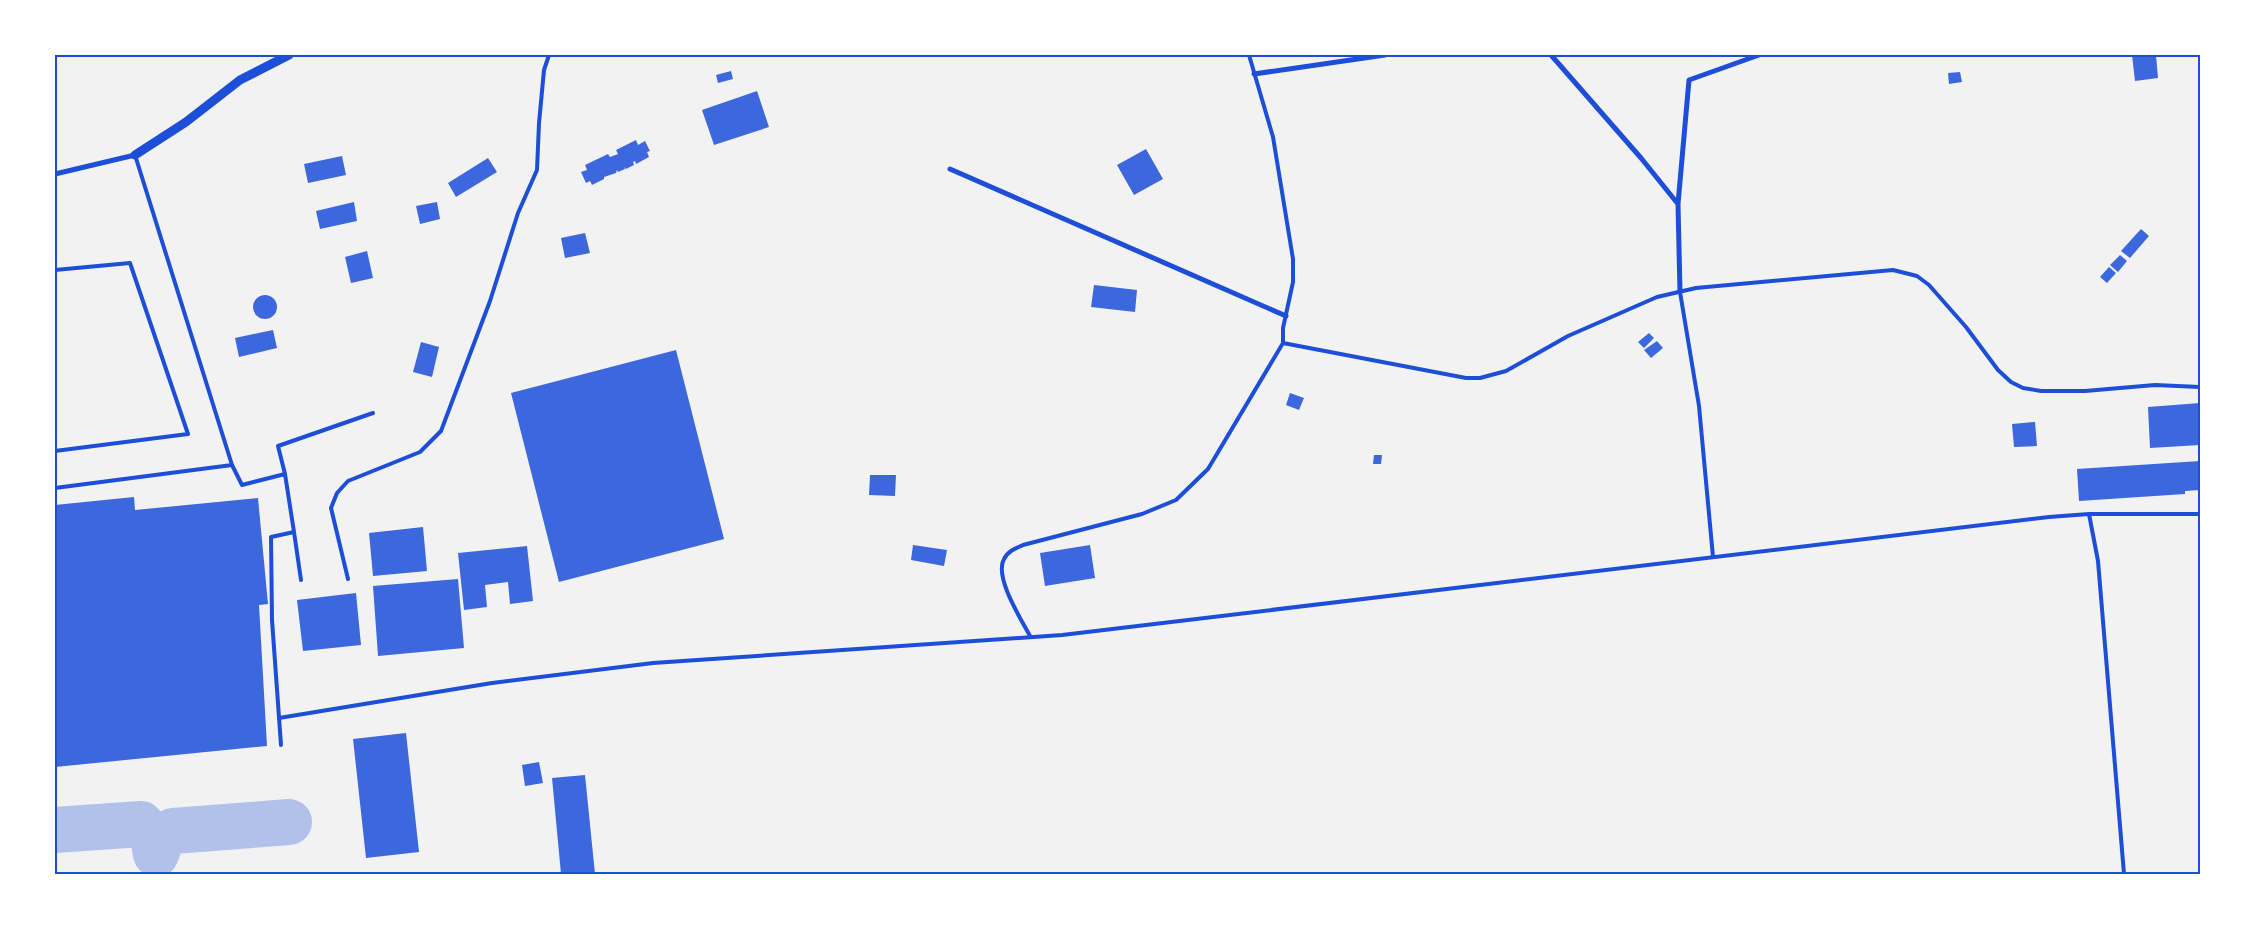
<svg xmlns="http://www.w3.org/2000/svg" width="2255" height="929" font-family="Lato,sans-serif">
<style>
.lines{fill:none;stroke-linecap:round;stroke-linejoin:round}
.taxiway{stroke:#b2c1ea;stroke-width:46}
.building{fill:#3d67dc}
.service{stroke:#1d4ed8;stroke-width:4}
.minor{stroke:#1d4ed8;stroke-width:5}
.tertiary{stroke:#1d4ed8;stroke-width:9}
.neatline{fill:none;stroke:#1d4ed8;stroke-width:2}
</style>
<rect width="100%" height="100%" fill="#f2f2f2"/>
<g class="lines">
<path class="taxiway" d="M55 830 141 824 153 837 156 854 162 838 173 831 289 822"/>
</g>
<path class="building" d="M2132 55H2156L2158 78 2135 81Z
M731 71 733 79 718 83 716 75Z
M1960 72 1962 82 1949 84 1948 73Z
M757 91 769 127 714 145 702 110Z
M636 140 638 145 645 141 650 151 647 152 649 157 636 164 635 161 633 162 634 165 626 169 624 167 625 169 618 172 617 170 616 173 604 177V179L592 185 590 181 586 183 581 172 587 170 585 165 608 154 610 157 618 154 616 150Z
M1146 149 1163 179 1134 195 1117 165Z
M342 156 346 175 308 183 304 164Z
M488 158 497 172 456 197 448 183Z
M354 202 357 221 320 229 316 211Z
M437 202 440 219 420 224 416 206Z
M2141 229 2149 236 2130 258 2121 251Z
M585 233 590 253 565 258 561 238Z
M367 251 373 278 351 283 345 257Z
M2120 255 2127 261 2118 272 2110 265Z
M2109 267 2116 273 2107 283 2100 277Z
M1094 285 1137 290 1135 312 1091 307Z
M253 307a12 12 0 1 1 24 0a12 12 0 1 1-24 0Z
M273 330 277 348 239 357 235 338Z
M1649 333 1654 338 1644 348 1638 342Z
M1657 341 1663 348 1651 358 1644 350Z
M421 342 439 347 432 377 413 372Z
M676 350 724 539 559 582 511 393Z
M1290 393 1304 398 1299 410 1286 405Z
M2200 403V445L2150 448 2148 407Z
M2035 422 2037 446 2014 447 2012 424Z
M1374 455H1382L1381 464H1373Z
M2200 461V490L2185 491V494L2079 501 2077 469Z
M870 475H896L895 496 869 495Z
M134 497 135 510 258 498 268 604 259 605 267 746 55 767V505Z
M423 527 427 571 373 576 369 533Z
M913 545 947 550 944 566 911 560Z
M1090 545 1095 578 1045 586 1040 553Z
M527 546 533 601 510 604 508 582 485 585 487 607 464 610 458 553Z
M458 579 464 648 378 656 373 586Z
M356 593 361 645 303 651 297 600Z
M406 733 419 852 366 858 353 739Z
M539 762 543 783 525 786 522 765Z
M585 775 595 874H561L552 778Z"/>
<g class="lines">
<path class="service" d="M1249 55 1273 137 1293 259V282L1283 328V343
M55 270 130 263 188 434 55 451
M1680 292 1699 406 1713 557
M232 465 242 485 285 474 294 532 271 537 272 620 281 745
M285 474 278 446 373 413
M55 488 232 465 135 155
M2089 514H2200
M294 532 301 580
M348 579 331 508 337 493 348 481 420 452 441 431 490 301 518 213 537 170 539 123 544 70 549 55
M1030 636C1021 619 994 577 1004 559 1008 551 1016 548 1023 545L1142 514 1176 500 1208 469 1283 343 1466 378H1480L1506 371 1568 336 1657 297 1696 288 1893 270 1917 276 1929 285 1966 327 1998 370 2011 382 2023 388 2041 391H2085L2155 385 2200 387
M279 718 492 683 653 663 1062 635 2049 517 2089 514 2098 561 2124 874"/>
<path class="minor" d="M1551 55 1641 158 1678 204 1680 292
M1254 74 1385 55
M950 169 1286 316
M55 174 135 155
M1678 204 1689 80 1759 55"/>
<path class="tertiary" d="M135 155 186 122 240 80 289 55"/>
</g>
<rect width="2255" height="929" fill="none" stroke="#ffffff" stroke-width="112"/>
<rect x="56" y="56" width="2143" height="817" class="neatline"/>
</svg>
